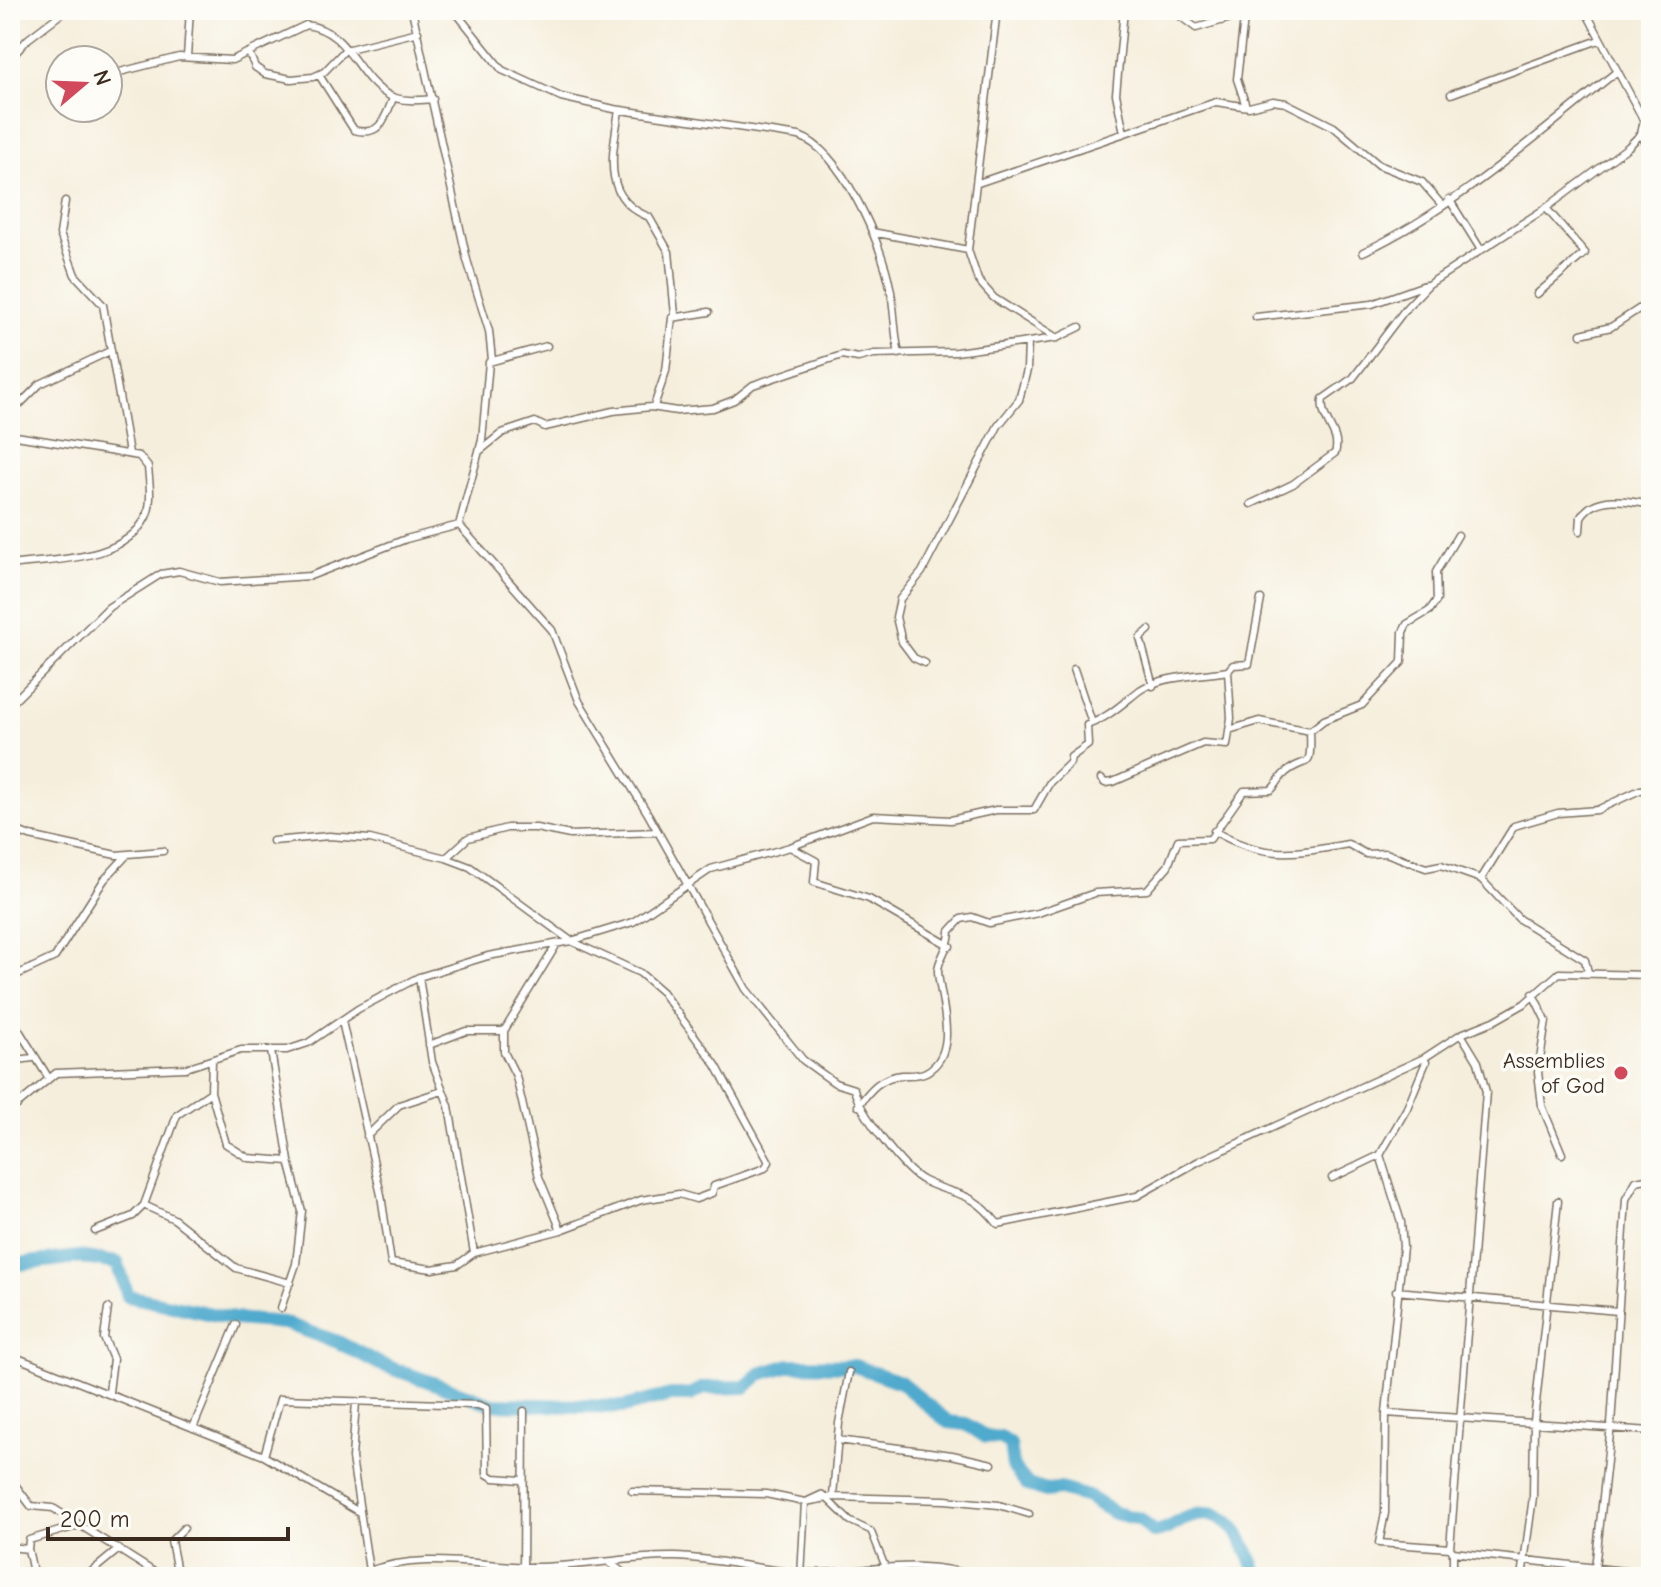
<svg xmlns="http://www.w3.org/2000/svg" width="1661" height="1587" font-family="'Comic Neue',sans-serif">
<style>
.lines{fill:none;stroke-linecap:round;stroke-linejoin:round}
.river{stroke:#4faacd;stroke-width:14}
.pedestrian-casing{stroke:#7c6f60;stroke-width:8}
.minor-casing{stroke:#7c6f60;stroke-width:9}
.pedestrian{stroke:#fff;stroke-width:5}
.minor{stroke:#fff;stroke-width:6}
.poi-dot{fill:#d1495b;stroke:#fdfcf7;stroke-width:3}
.labels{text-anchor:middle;stroke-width:7;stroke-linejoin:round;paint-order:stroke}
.poi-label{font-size:22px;fill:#3b2a1e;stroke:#fdfcf7;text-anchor:end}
</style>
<rect width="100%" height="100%" fill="#fdfcf7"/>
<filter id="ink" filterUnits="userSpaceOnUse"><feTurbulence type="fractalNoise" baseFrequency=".0125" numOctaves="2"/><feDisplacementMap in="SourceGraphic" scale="16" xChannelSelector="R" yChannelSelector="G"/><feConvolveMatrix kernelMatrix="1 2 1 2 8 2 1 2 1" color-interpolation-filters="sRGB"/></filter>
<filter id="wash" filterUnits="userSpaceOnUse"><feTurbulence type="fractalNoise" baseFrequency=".006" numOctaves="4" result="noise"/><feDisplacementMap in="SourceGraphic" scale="32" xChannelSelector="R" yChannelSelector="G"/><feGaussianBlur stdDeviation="1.8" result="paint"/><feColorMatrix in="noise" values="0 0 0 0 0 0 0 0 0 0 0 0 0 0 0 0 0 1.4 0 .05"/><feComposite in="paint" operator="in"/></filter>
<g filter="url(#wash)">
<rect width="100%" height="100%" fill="#f5eedc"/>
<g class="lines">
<path class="river" d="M10 1265 79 1257 117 1263 128 1296 235 1319 284 1323 338 1342 380 1364 492 1404 623 1407 671 1395H690L704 1388 745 1387 760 1374 790 1365 855 1366 900 1382 948 1422 966 1424 986 1437 1001 1438 1010 1444 1013 1467 1028 1485 1046 1491 1060 1489 1088 1497 1114 1513 1140 1519 1153 1532C1166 1532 1175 1522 1187 1518 1232 1501 1244 1543 1258 1577"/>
</g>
</g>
<g filter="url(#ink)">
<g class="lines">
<g class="pedestrian-casing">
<path id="pedestrian" d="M809 1500 822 1494 850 1521 871 1531 885 1566"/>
</g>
<g class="minor-casing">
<path id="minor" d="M412 10 467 260 489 331 492 360
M454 10 502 70 561 97 614 109 799 136C842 151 882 244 890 287 895 310 894 332 899 354
M997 10 968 250 978 280 994 298 1057 338
M1172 10 1196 28 1245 14
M1245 10 1237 79 1246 106
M1585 10 1642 117
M249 53 255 67 265 74 291 79 313 77 324 72 345 50 418 32
M187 57 190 10
M10 59 28 39 66 10
M108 75 179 57 232 60 306 25C351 31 355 78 390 96 402 102 420 100 433 99
M319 75 354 130C380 137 385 119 393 98
M1451 94 1599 40
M619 110C613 152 600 198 649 217L669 252 675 315
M1124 133 1116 94 1124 10
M1641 134 1651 153
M978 183 1216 102 1249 107 1273 101 1286 103 1334 127 1379 165 1422 182 1441 204
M1449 199 1481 250
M65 201 60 234 75 275 103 305 129 453
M872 232 968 250
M1363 252C1453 210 1537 135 1615 73
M1537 294 1585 253 1546 208
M1256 317 1372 304 1425 285
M1581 334 1611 327 1651 301
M547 346 489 362 482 440 459 525 552 630 579 701 648 814 746 989 803 1060 835 1083 854 1089C859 1111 903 1171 924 1181 959 1198 969 1188 998 1224L1137 1196 1199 1161 1424 1058 1461 1034 1494 1021 1524 1004 1559 973 1651 975
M654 406 666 371 672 318 709 312
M10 414 40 384 110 351
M10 435 139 456 148 467C149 481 153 503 146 517 124 562 52 559 10 565
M481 450 502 433 535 422 545 427 613 411 651 407 677 411 713 408 734 400 753 385 842 355 858 358 874 354 956 352 1057 338 1080 327
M1251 504 1293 484 1335 453C1342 433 1319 420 1323 399L1353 378 1407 307 1429 284 1546 208 1628 147 1641 134 1651 88
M1580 531 1581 517C1594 494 1629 500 1651 505
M1149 630 1140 638 1153 686
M925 663 914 658 902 642 896 617 900 599 922 572 998 426 1019 400 1027 370 1028 342
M1074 669 1092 723
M10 705 109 607 161 574 179 571 220 582 310 576 406 539 459 525
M1229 730 1259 721 1310 731
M1101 779 1105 783 1113 782 1203 743 1227 745 1231 718 1228 671
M10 828 30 836 116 855 163 851
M1214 831C1263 860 1295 854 1348 844L1366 854 1386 853 1426 868 1441 865 1481 879 1519 919 1585 960 1588 972
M273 841 329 836 370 839 446 858 470 867 571 941 640 973 662 992 716 1065 769 1162 765 1168 714 1186 712 1193 696 1199 679 1194 641 1200 561 1230 474 1253 457 1265 432 1269 391 1263 381 1195 342 1021
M790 847 816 861 814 882 869 899 950 946
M446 858 468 838 507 828H536L570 835 658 832
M1481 879 1514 826 1558 813 1597 810 1640 790 1651 789
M557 944 504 1031V1052L516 1076 539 1177 561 1230
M419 977 432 1062 449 1106 474 1253
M10 978 55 957 104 880 126 856
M1533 994 1546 1021 1538 1072 1542 1106 1562 1154
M10 1016 48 1077
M429 1045 466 1031H504
M271 1051 289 1161 302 1211 296 1264 281 1308
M212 1060 211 1092 226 1144 248 1158 289 1161
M10 1061 33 1058
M858 1106C870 1090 880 1077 902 1075 910 1075 918 1076 926 1072 961 1053 940 1000 938 972 937 959 950 949 950 931L961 919 972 917 989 923 1038 913 1095 893 1147 890 1168 866 1178 840 1210 839 1244 791 1271 790C1276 786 1279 779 1283 775 1306 753 1312 776 1310 731L1324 720 1362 705 1402 662 1403 632 1407 624 1429 611 1437 600 1436 572 1458 535
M10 1111 56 1073 186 1068 241 1050H287L308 1043 358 1009 419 977 488 956 571 941 633 922 711 869 790 847 873 816 951 820 996 810H1034L1050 782 1070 763 1071 757 1088 745 1087 725C1108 718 1123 703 1140 690 1160 676 1204 675 1228 671L1233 665 1249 664 1261 599
M367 1136 399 1105 442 1091
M1380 1155 1401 1222 1403 1247 1386 1413 1385 1513 1379 1543 1450 1548
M1332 1178 1380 1155 1407 1108 1426 1062 1424 1058
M144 1205 174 1219 236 1268 290 1283
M95 1231 133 1216 144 1205 177 1115 211 1092
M1396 1291 1618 1311
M108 1308 104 1338 113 1359 109 1392
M10 1355 264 1456 359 1512
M356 1402 352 1458 370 1577
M1386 1413 1651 1431
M193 1428 236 1325
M838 1440 952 1455 992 1464
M264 1456 280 1399 478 1405 486 1408 487 1474 494 1478 521 1480
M10 1478 31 1506 53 1508 162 1577
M632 1491 766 1494 805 1502 833 1497 945 1500 999 1505 1029 1514
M833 1497 839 1423 849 1372
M10 1547 28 1549 29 1540 80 1525
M28 1549 34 1577
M1453 1552 1651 1574
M610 1563 629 1577
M367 1572C418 1552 477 1565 530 1567 578 1568 626 1556 675 1557 717 1558 758 1570 801 1573 858 1575 919 1555 975 1577
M85 1577 119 1549
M178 1577 171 1541 184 1528
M523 1577 524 1411
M801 1577 805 1502
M1453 1577V1552L1450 1548 1486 1092 1478 1062 1461 1034
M1522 1577 1533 1497 1534 1421 1558 1201
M1594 1577 1611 1425 1626 1199 1636 1181 1651 1178"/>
</g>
<use href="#pedestrian" class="pedestrian"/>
<use href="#minor" class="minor"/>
</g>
</g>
<circle class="poi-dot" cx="1621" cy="1073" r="8"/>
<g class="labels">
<g class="poi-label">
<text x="1605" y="1068">Assemblies<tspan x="1605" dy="25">of God</tspan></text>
</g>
</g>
<rect width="1661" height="1587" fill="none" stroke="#fdfcf7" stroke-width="40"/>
<g transform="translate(84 84) rotate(71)"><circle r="38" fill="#fdfcf7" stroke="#afa8a0" stroke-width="2"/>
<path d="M0-6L14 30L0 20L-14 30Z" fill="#d1495b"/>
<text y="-12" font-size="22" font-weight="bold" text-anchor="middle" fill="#3b2a1e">N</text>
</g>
<path d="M48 1527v12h240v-12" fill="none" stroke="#3b2a1e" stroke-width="4"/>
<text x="60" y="1527" font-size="24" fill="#3b2a1e" stroke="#fdfcf7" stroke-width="6" paint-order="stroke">200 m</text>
</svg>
